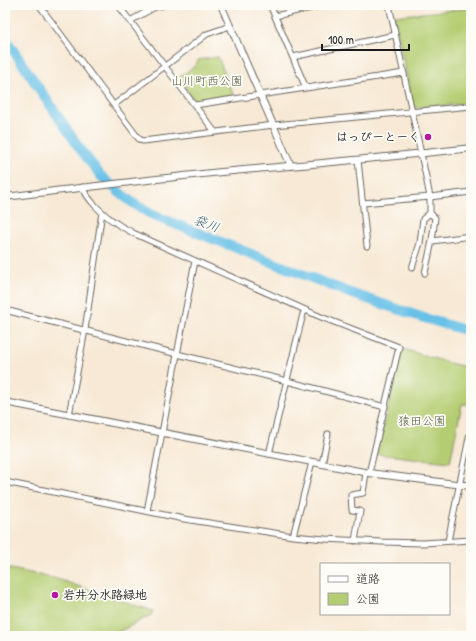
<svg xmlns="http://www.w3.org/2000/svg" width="476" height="641" font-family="'Patrick Hand','Klee One',sans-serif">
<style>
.park{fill:#b5cd72;stroke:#687447}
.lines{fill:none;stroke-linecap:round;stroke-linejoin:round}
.river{stroke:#69c1e7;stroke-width:10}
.minor-casing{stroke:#69645d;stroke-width:7}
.tertiary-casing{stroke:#69645d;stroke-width:8}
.minor{stroke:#fff;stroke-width:5}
.tertiary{stroke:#fff;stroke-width:6}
.poi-dot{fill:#b5179e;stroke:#fdfcf7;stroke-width:1.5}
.labels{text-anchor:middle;stroke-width:3.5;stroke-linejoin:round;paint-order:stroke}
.park-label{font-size:12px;fill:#525a3a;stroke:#fdfcf7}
.poi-label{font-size:12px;font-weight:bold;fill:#1c1c1c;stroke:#fdfcf7;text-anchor:end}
.water-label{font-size:13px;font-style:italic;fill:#3b5e6d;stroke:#fdfcf7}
</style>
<rect width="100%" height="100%" fill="#fdfcf7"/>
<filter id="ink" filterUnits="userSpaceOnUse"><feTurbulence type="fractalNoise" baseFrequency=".025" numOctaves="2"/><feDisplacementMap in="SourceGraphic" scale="8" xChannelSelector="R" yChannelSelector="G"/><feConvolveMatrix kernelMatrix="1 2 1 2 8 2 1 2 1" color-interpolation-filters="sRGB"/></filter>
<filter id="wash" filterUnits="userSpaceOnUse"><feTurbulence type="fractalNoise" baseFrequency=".012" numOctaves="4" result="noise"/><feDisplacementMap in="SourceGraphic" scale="16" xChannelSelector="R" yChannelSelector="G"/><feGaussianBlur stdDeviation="0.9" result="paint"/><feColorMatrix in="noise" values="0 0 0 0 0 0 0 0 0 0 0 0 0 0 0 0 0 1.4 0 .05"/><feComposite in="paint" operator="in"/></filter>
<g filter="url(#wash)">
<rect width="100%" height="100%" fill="#f7e9d5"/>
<path class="park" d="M471 8V103L417 108 413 106 394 16Z
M218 57 234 96 199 102 194 100 178 78 196 65 198 60Z
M403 349 453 364 471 368V405L462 404 450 462 376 454Z
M5 568 21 571 57 579 153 611 151 615 111 636H5Z"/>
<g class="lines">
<path class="river" d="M5 38 78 146 101 176 119 192 133 203 149 213 165 220 350 293 421 317 471 332"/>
</g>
</g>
<g filter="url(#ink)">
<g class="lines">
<g class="minor-casing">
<path id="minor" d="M39 5 139 139 143 141 274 125 471 106
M118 5 215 132
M270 5 306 88
M389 5 426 177 430 197V213L435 218 432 241 425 273
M275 16 324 5
M130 21 155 7 164 5
M293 57 395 35
M114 105 207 34 230 26
M195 105 404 73
M358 160 367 246
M83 187C86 199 105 216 116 223 121 227 127 229 133 233L321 317 399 347 369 473
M363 203 430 197 471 192
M432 241 471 236
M412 268 420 243 423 219 430 213
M5 310 177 354 287 381 385 407
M69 415 85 330 102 212
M269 454 303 314 305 310
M322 464 328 434
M5 482 184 519 293 536 325 539 382 542 423 543 471 540
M147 511 195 261
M293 536 312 462
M355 541 360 511 352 510 351 495 363 493 366 473
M448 541 471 428"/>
</g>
<g class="tertiary-casing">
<path id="tertiary" d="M221 5 291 166
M5 197C74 189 143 180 212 173 299 165 385 158 471 148
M5 402 369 473 471 486"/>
</g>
<use href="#minor" class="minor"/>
<use href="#tertiary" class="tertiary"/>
</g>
</g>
<g class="poi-dot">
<circle cx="428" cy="137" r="4"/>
<circle cx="55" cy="595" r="4"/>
</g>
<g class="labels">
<g class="park-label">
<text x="207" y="85">山川町西公園</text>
<text x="422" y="425">猿田公園</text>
</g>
<g class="poi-label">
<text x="420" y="141">はっぴーとーく</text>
<text x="63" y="599" text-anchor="start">岩井分水路緑地</text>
</g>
<g class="water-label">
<text transform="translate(207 223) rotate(21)" y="5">袋川</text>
</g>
</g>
<rect width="476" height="641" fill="none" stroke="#fdfcf7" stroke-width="20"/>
<rect x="320" y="563" width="130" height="52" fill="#fdfcf7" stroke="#a3a29f"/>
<rect x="328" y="576" width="20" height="6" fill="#ffffff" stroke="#a3a29f"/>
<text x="356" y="583" font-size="12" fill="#1c1c1c">道路</text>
<rect x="328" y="593" width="20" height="12" fill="#b5cd72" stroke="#a3a29f"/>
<text x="356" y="603" font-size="12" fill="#1c1c1c">公園</text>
<path d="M322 44v6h87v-6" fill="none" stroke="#1c1c1c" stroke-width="2"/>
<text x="328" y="44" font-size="12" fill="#1c1c1c" stroke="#fdfcf7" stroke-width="3" paint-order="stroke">100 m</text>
</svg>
